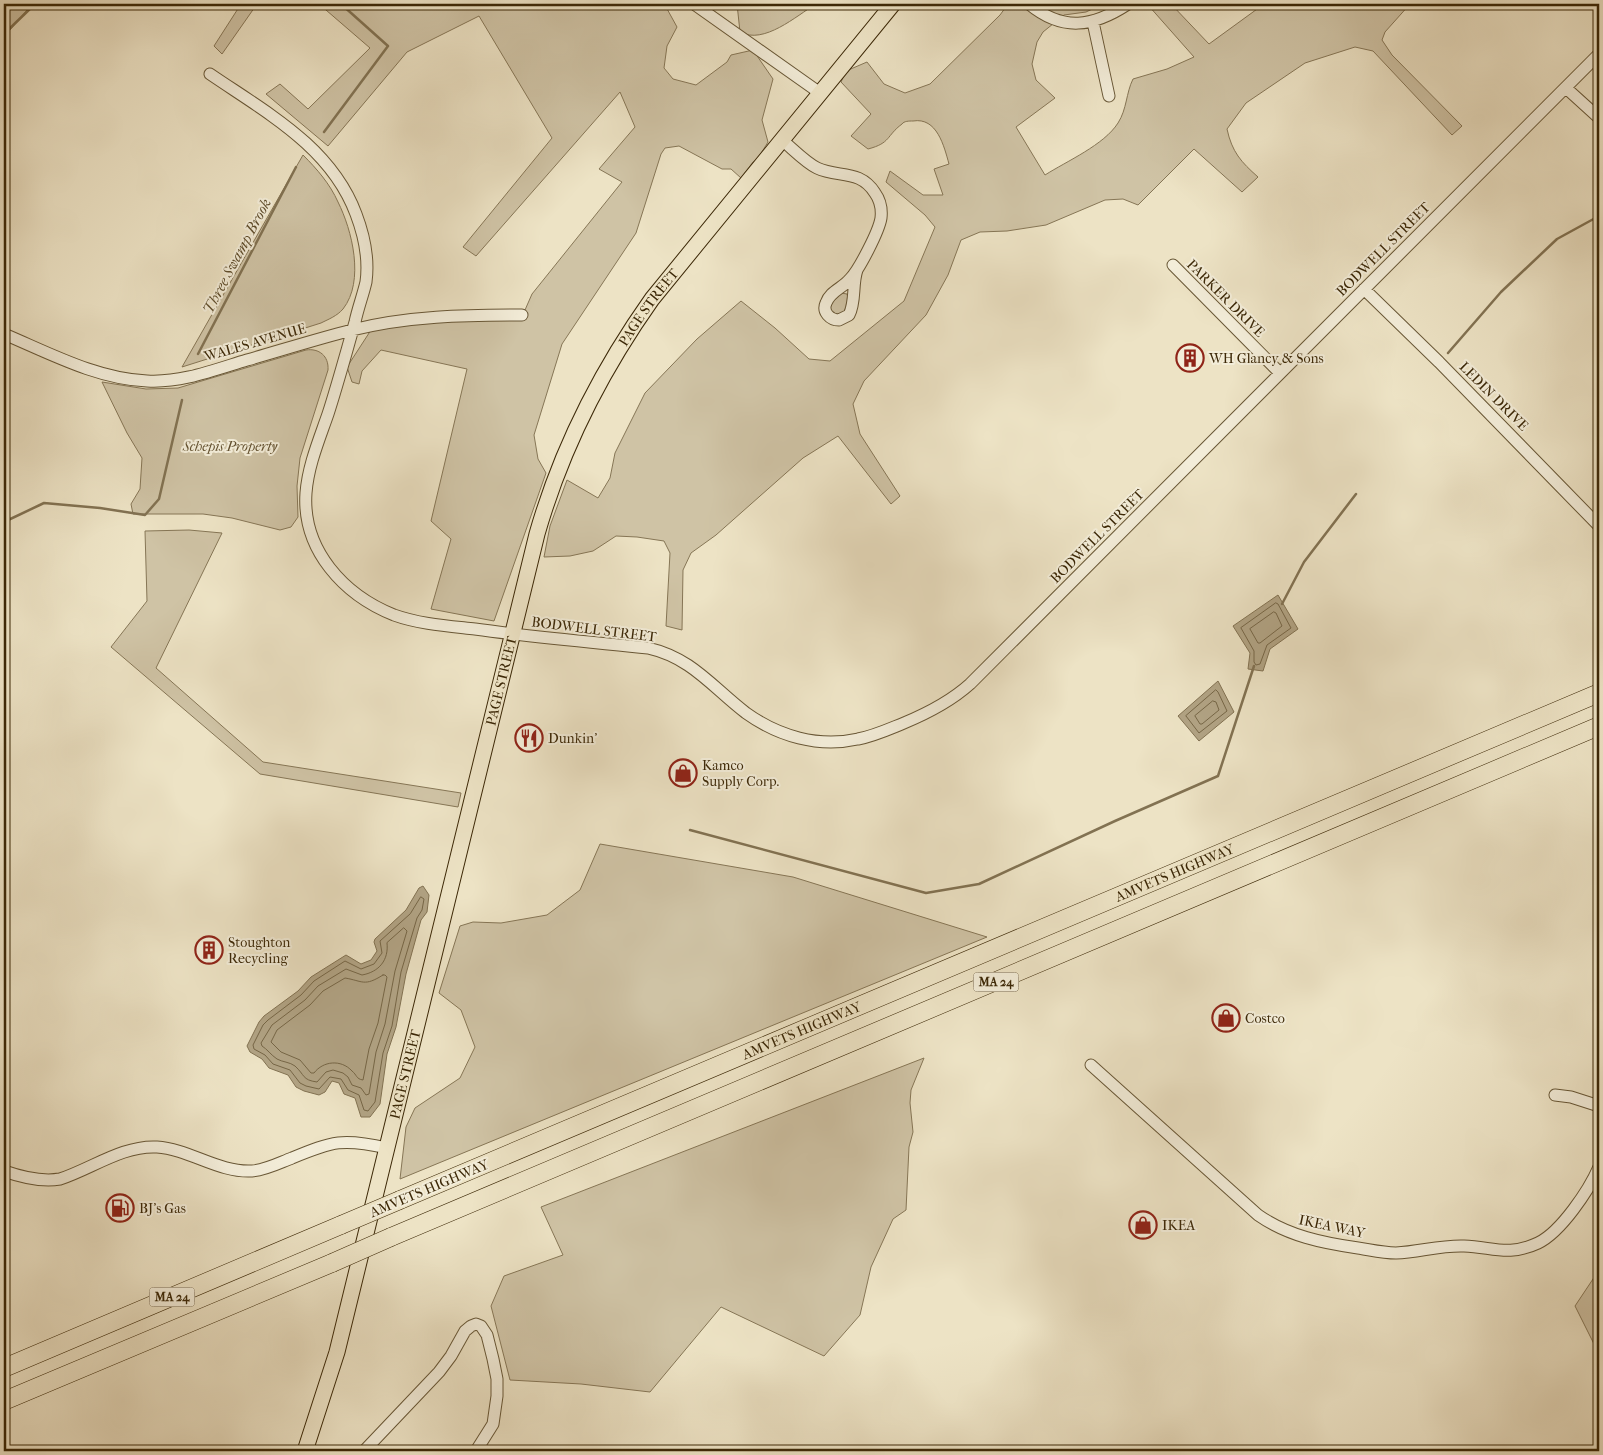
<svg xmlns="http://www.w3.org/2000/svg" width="1603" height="1455" font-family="'IM FELL French Canon',serif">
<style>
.green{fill:#cfc3a5;stroke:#867656}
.water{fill:#b1a384;stroke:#827252}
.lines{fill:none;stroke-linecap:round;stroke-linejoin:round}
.shore{stroke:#766646;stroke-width:1}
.stream{stroke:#827252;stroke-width:2.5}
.minor-casing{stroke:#685736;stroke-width:13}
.major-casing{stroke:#3c2807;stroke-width:17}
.highway-casing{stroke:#3c2807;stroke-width:19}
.minor{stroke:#f3edd9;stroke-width:11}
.major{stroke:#ede3c5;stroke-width:15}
.highway{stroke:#ede3c5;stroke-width:18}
.highway-bridge-casing{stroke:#3c2807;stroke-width:19;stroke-linecap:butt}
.highway-bridge{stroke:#ede3c5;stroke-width:18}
.labels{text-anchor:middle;stroke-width:4;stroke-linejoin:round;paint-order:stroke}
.shield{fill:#f3edd9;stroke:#736346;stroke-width:1}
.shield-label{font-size:12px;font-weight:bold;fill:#3c2807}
.street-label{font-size:14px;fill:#3c2807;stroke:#f3edd9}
.poi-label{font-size:14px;fill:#3c2807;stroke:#f3edd9;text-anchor:start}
.park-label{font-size:14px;font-style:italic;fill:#614f2e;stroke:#f3edd9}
.water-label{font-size:15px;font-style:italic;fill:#5f4d2c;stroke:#f3edd9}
</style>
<rect width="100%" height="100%" fill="#ede3c5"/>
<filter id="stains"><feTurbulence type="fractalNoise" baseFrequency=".004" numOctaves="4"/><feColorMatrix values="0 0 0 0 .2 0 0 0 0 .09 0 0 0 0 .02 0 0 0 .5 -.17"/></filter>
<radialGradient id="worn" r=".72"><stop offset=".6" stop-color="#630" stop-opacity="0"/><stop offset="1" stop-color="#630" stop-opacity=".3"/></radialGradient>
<path class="green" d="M4 4H32L4 37Z
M241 4H257L222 54 214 46Z
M319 4H666V7L677 27 667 46 664 68 673 79 696 85 727 62 731 55 753 50 773 79 762 120 768 142 757 160 753 162 741 178 731 169H722L679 146 665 148 661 154 636 233 562 344 534 435 538 459 546 473 494 621 431 609 451 539 431 521 467 369 381 350 362 371 359 384 352 382 347 367 371 330 525 310 532 294 622 182 599 169 635 127 620 92 476 256 463 247 552 138 479 16 407 52 328 146 266 94 280 84 308 109 370 48Z
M737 4H816C796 16 764 45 740 32Z
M1008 4H1103L1086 12 1064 15 1043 32 1037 42 1032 64 1036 80 1055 98 1016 127 1045 175C1067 161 1104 145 1118 123 1127 109 1126 93 1133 79L1167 69 1194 57 1148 5 1150 4H1171L1209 44 1264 4H1410L1385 32 1382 40 1392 55 1462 126 1452 135 1373 51 1355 47 1305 63 1246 103 1227 129C1232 152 1241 162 1258 177L1242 192 1194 149 1138 205 1123 199 1105 200 1046 225 1007 231 980 232 961 240 948 275 926 315 864 381 853 404 860 434 900 496 891 504 838 436 803 458 716 535 691 553 683 570 682 630 666 626 670 553 664 541 637 537 616 536 593 551 570 556 544 557 550 526 567 480 598 498 610 478 615 453 645 393 697 339 741 301 775 328 809 359 830 361 904 301 935 227 925 215 886 182 890 171 923 195H943L934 169 949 164C944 146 937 117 913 121 909 121 904 121 902 124 886 136 891 143 868 149L851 136 871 114 841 82 846 71 867 62 884 84 905 93 930 84 1000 15Z
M303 155C317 169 330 184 338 202 352 230 365 281 343 309 337 316 329 319 321 323L182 367Z
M841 293 847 294C850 303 847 308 841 315L832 313 829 306Z
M306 350C319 348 329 356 328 370L300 458 297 486 298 517 291 527 280 530 232 518 203 514H133L131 504 140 489 142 458 127 433 102 382 146 389 178 388Z
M189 530 222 533 156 668 263 762 461 793 458 807 260 774 111 647 147 601 145 531Z
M600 844 793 877 987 937 400 1179 406 1127 415 1108 460 1078 475 1047 461 1010 439 993 460 926 473 922 501 923 547 915 580 890Z
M924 1058 911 1090 910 1103 913 1132 909 1147 906 1210 893 1219 871 1267 860 1315 824 1356 721 1307 650 1392 581 1384 510 1380 491 1306 504 1276 563 1255 541 1207Z
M1599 1270V1354L1575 1306Z"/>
<path class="water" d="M1278 595 1298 629 1270 649 1263 671 1248 669 1250 653 1233 626Z
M1218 681 1234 712 1199 741 1178 716Z
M423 886 429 895 427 912 421 920 406 974 396 1027 387 1054 380 1104 370 1117H361L355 1098 344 1094 339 1083 332 1081 325 1092 319 1095 304 1091 296 1087 288 1075 269 1068 262 1059 250 1052 247 1046 259 1022 264 1016 298 991 311 977 346 955 361 964 371 960 377 951 374 942 375 939 406 910 419 888Z"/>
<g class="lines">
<path class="shore" d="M1276 603 1278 604 1291 628 1267 645 1260 664 1256 665 1254 662V651L1241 628Z
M1274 612 1276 613 1282 626 1260 643H1258L1250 629Z
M1216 690 1218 692 1227 711 1199 733 1186 716Z
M1213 701 1216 702 1219 710 1202 724H1200L1195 716Z
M421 897 424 899 422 910 417 918 401 972 392 1026 383 1053 375 1102 368 1111 364 1110 359 1095 348 1090 341 1079 330 1077 319 1089 306 1086 300 1083 290 1070 273 1064 265 1055 254 1049 253 1045 263 1025 268 1020 301 995 314 981 345 961 361 969 374 964 382 953 380 941 410 914Z
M404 928 407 931 395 971 385 1024 376 1052 369 1094 366 1095 361 1088 352 1085 348 1077 343 1073 333 1070 326 1072 317 1082C302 1080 305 1075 295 1066 290 1062 282 1062 277 1059 271 1055 267 1049 262 1046L261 1043 272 1025 305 1000 318 986 346 969 362 975C379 972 389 960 387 943Z
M383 975H385L387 977 378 1023 369 1049 363 1080C356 1079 357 1075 352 1071 341 1059 323 1061 314 1073H311L300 1060 281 1052 271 1042 277 1030 310 1005 323 991 345 978C363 981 364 987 383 975Z"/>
<path class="stream" d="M4 34 35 4
M324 132 388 46 341 4
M1448 353 1501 292 1557 239 1599 216
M198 354 296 167
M4 522 44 503 100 508 145 515 159 499 182 400
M1282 604 1304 562 1356 494
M690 830 926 893 979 884 1115 821 1218 776 1254 666"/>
<g class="minor-casing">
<path id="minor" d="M694 4 820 93
M1029 4C1063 32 1093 27 1128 4
M1093 22 1109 96
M210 74C267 113 331 147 356 214 364 235 369 260 366 282 363 295 358 308 355 322 346 353 338 383 328 414 319 440 308 466 306 493 302 550 344 595 394 615 419 624 448 626 475 629 532 637 590 642 648 648 692 658 712 687 746 713 778 736 818 748 858 739 874 736 889 729 904 723 928 713 950 702 970 684L1599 54
M1566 88 1599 118
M782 140C793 149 805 162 817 168 838 178 860 169 875 193 880 200 882 209 881 218 879 231 859 270 850 279 843 288 830 291 826 303 822 312 830 320 839 320L849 315C856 302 852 284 857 270
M1173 265 1280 373
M1364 289 1439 362 1599 526
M4 334C49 353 97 379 147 381 181 383 214 370 247 360 282 350 317 339 352 330 408 316 464 315 522 315
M1091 1065 1258 1215C1288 1236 1323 1243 1358 1248 1371 1250 1383 1253 1396 1253 1419 1252 1441 1245 1464 1246 1493 1247 1508 1257 1538 1243 1561 1232 1589 1190 1599 1167
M1555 1095 1571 1097 1599 1106
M4 1171C21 1177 42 1182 60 1179 91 1169 123 1145 157 1147 189 1149 219 1173 252 1171 266 1170 279 1163 292 1158 333 1141 343 1138 387 1148
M364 1451 439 1372 451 1356 465 1331 471 1326 476 1324 481 1326 487 1335 493 1359 497 1379V1396L493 1424 476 1451"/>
</g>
<g class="major-casing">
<g id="major">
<path id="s1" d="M305 1451 337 1352 537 534C561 450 601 371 652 299L893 4"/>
</g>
</g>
<g class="highway-casing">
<g id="highway">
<path id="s2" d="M400 1200 1599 693"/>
<path d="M391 1237 1599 726"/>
<path d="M4 1368 341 1225"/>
<path d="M4 1401 332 1263"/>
</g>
</g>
<use href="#minor" class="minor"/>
<use href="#major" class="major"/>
<use href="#highway" class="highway"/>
<g class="highway-bridge-casing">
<path id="highway-bridge" d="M341 1225 400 1200
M332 1263 391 1237"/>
</g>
<use href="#highway-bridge" class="highway-bridge"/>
</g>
<defs>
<g id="building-ring" transform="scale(1.4375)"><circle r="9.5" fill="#f3edd9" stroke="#8f2418" stroke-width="1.5"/><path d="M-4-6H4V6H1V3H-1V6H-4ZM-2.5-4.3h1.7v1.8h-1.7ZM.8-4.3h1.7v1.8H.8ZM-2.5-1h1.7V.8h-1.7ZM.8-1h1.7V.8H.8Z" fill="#8f2418"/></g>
<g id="restaurant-ring" transform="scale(1.4375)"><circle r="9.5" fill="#f3edd9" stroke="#8f2418" stroke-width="1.5"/><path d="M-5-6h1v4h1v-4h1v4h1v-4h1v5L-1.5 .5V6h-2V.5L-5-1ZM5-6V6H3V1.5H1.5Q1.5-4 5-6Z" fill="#8f2418"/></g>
<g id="shop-ring" transform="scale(1.4375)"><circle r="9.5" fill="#f3edd9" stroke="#8f2418" stroke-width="1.5"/><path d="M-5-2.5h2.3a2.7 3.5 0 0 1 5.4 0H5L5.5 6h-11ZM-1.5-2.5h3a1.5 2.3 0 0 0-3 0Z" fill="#8f2418"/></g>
<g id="fuel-ring" transform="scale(1.4375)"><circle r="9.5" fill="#f3edd9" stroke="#8f2418" stroke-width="1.5"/><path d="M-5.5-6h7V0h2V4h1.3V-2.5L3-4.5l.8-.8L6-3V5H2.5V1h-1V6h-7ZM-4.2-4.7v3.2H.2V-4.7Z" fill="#8f2418"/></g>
</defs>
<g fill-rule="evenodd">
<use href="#building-ring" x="1190" y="358"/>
<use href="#restaurant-ring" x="529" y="738"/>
<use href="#shop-ring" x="683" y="773"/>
<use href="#building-ring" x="209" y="950"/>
<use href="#shop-ring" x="1226" y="1018"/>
<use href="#fuel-ring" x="120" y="1208"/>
<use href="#shop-ring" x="1143" y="1225"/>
</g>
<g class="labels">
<g class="shield">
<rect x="973.5" y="972.5" width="45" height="19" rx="4"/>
<rect x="149.5" y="1287.5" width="45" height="19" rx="4"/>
</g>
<g class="shield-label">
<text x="996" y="986">MA 24</text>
<text x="172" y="1301">MA 24</text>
</g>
<g class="street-label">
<text transform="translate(1383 249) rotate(-45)" y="5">BODWELL STREET</text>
<text transform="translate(1226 298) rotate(45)" y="5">PARKER DRIVE</text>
<text dy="5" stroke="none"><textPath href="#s1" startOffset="1200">PAGE STREET</textPath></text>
<text transform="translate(255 342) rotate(-16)" y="5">WALES AVENUE</text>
<text transform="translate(1494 396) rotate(45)" y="5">LEDIN DRIVE</text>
<text transform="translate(1097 536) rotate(-45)" y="5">BODWELL STREET</text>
<text transform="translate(594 629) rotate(7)" y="5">BODWELL STREET</text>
<text dy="5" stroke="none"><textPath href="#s1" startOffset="795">PAGE STREET</textPath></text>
<text dy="5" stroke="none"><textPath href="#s2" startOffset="841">AMVETS HIGHWAY</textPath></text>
<text dy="5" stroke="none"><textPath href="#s2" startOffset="436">AMVETS HIGHWAY</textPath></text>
<text dy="5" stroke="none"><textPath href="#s1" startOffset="390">PAGE STREET</textPath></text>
<text transform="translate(429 1188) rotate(-23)" y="5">AMVETS HIGHWAY</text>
<text transform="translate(1332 1226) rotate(12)" y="5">IKEA WAY</text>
</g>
<g class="poi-label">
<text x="1209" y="363">WH Glancy &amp; Sons</text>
<text x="548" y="743">Dunkin'</text>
<text x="702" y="770">Kamco<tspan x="702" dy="16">Supply Corp.</tspan></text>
<text x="228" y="947">Stoughton<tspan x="228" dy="16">Recycling</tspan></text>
<text x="1245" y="1023">Costco</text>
<text x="139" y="1213">BJ's Gas</text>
<text x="1162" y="1230">IKEA</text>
</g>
<g class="park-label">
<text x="230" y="451">Schepis Property</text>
</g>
<g class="water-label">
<text transform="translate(237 256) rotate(-62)" y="5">Three Swamp Brook</text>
</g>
</g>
<rect width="1603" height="1455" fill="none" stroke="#ede3c5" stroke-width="20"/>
<rect x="5" y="5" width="1593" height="1445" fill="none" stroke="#3c2807" stroke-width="2.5"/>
<rect x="10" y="10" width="1583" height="1435" fill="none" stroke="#3c2807"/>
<rect width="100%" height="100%" filter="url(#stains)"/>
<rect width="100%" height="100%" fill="url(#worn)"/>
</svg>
